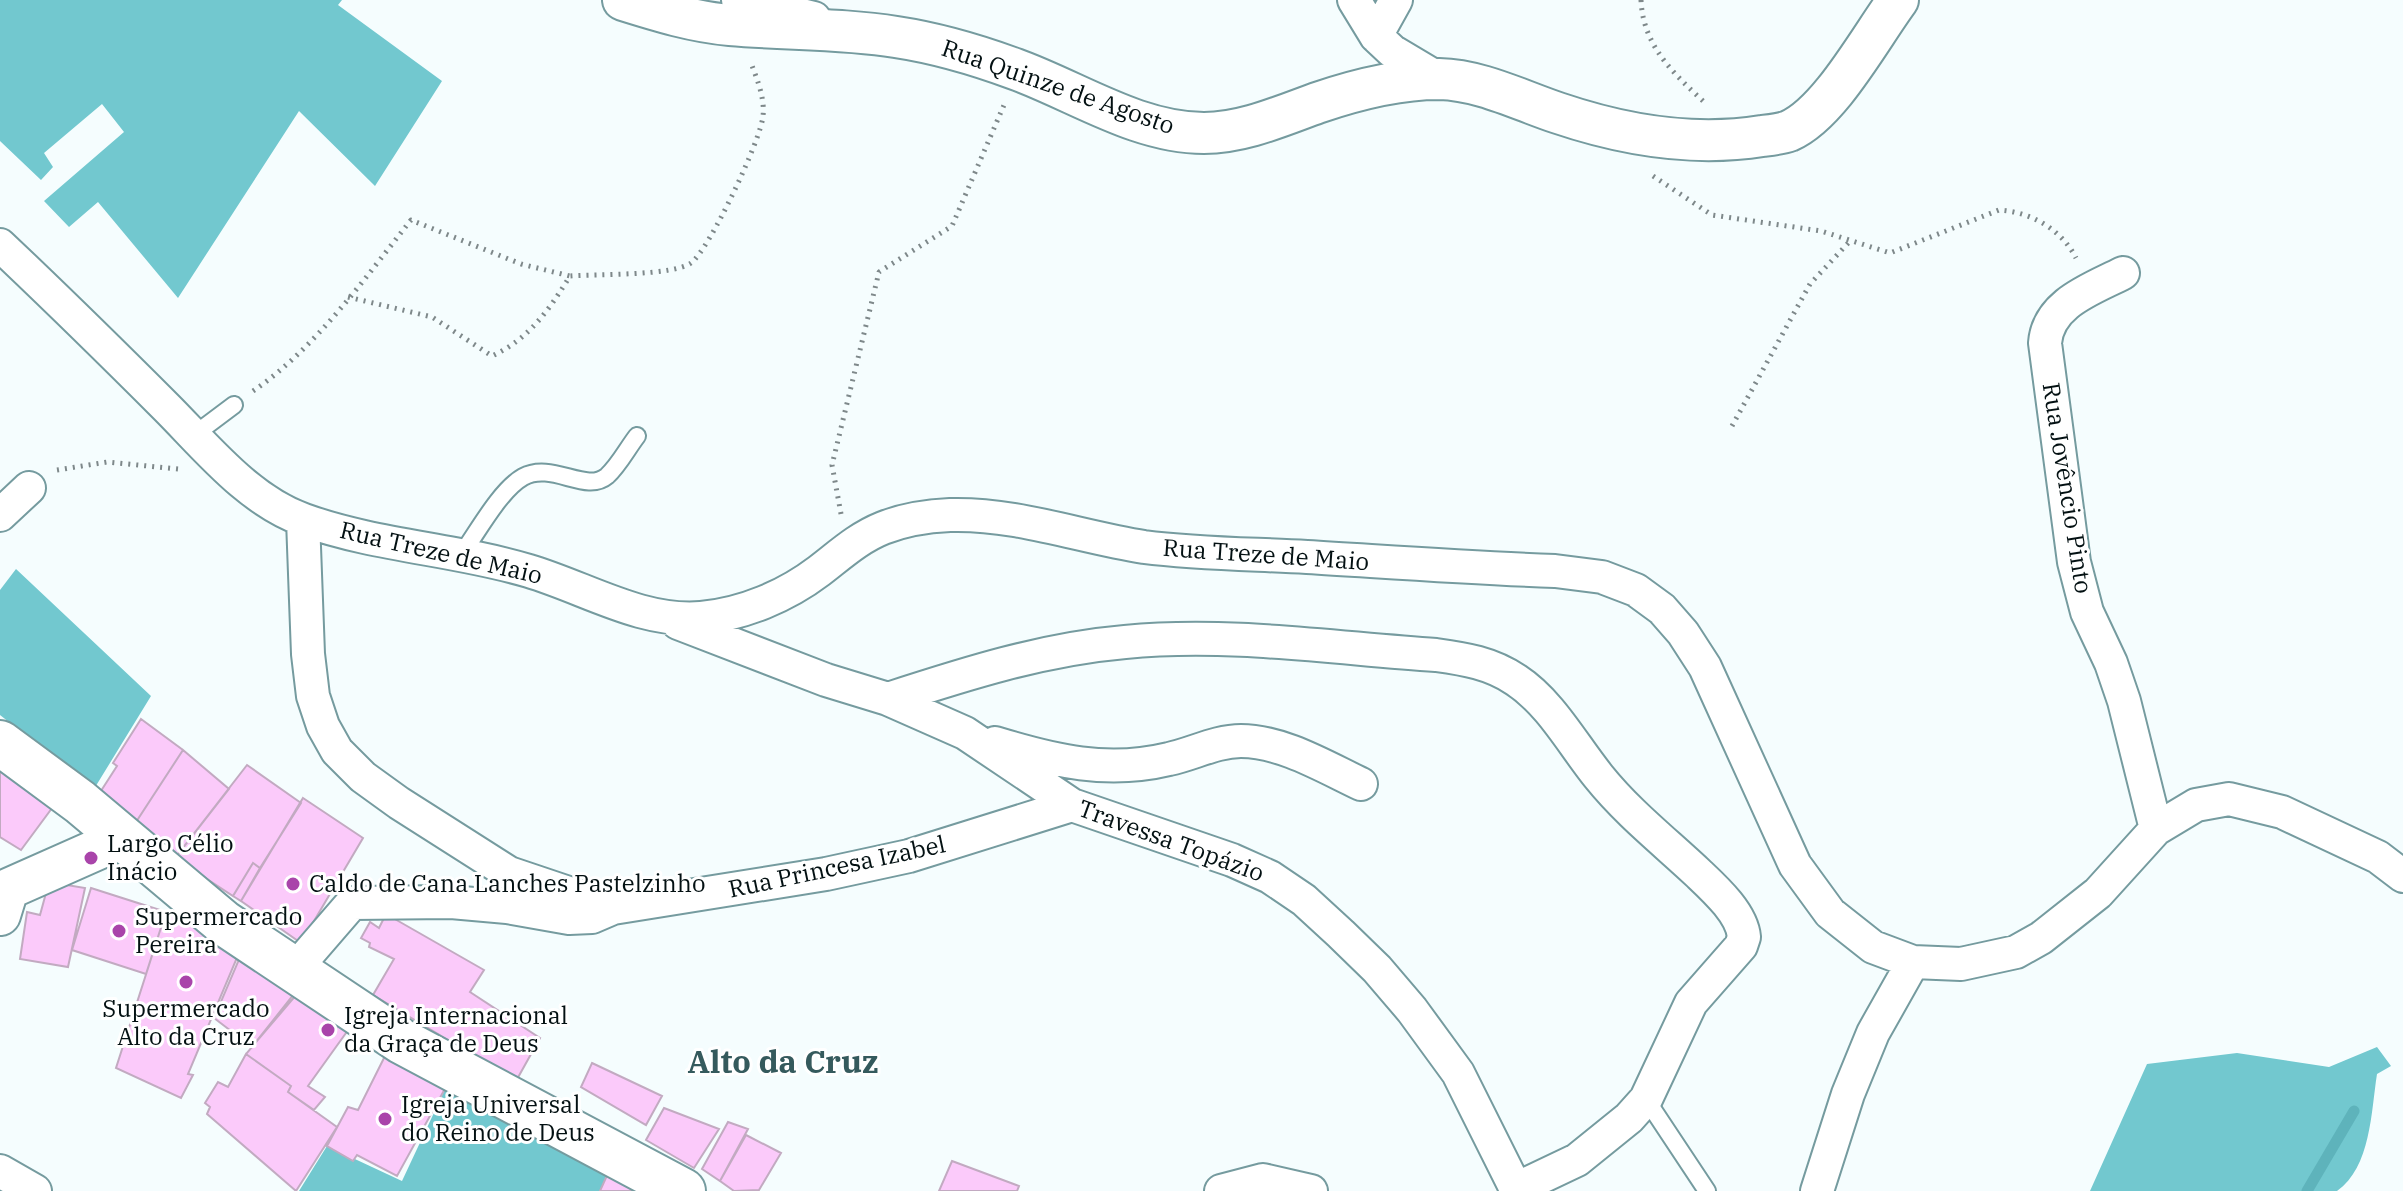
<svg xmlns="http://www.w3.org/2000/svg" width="2403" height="1191" font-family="'IBM Plex Serif',serif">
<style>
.forest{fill:#72c8cf}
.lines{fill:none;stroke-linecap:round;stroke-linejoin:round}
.stream{stroke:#5eb3bb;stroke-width:11}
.building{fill:#fbcafa;stroke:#c2aac1;stroke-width:2}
.service-casing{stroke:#759b9f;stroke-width:20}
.minor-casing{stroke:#759b9f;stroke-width:36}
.tertiary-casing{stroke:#759b9f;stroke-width:44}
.secondary-casing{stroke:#759b9f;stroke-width:48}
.path{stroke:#7e888a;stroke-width:5;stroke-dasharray:2 6;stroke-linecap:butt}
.service{stroke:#fff;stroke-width:16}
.minor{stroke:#fff;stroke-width:32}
.tertiary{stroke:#fff;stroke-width:40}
.secondary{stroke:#fff;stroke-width:44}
.poi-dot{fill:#a944aa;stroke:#fff;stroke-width:3}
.labels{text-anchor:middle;stroke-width:6;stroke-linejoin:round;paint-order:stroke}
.street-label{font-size:24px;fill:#031012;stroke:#fff}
.poi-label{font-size:24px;fill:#031012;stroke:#fff;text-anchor:start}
.district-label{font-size:32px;font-weight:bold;fill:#355a5d;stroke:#fff}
</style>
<rect width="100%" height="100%" fill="#f5fdfe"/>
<path class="forest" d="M0 0H342L338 5 442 81 375 186 299 111 178 298 98 202 69 227 44 201 124 132 102 104 44 153 53 167 41 180 0 141Z
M16 569 151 696 94 789 0 715V590Z
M2377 1047 2391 1066 2377 1074C2371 1112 2371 1167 2337 1191H2090L2147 1064 2237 1053 2329 1067Z
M447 1085 610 1169 600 1191H299L327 1146 402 1181Z"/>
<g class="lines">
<path class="stream" d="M2307 1191 2354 1111"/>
</g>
<path class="building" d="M141 719 183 750 136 822 99 794 117 766 113 763Z
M183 750 229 789 175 858 136 822Z
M247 765 301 803 260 868 253 863 233 896 175 858Z
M0 769 55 804 21 850 0 837Z
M303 798 363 838 301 943 241 901Z
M253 863 260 868 241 901 233 896Z
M49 882 85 888 68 967 20 959 27 912 40 915Z
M91 888 166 912 146 974 72 950Z
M166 912 244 941 188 1074 193 1075 181 1098 116 1068Z
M386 914 484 970 470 992 540 1038 516 1081 373 995 394 959 369 947 370 943 361 938 370 922 379 928Z
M246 943 301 985 252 1047 214 1018Z
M302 988 351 1026 308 1086 325 1097 314 1110 288 1092 291 1086 246 1054Z
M390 1046 447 1085 397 1176 357 1155 353 1161 327 1146 348 1107 358 1110Z
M246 1054 291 1086 288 1092 337 1127 296 1191 207 1114 210 1107 205 1103 218 1082 228 1087Z
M592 1063 662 1096 646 1125 581 1087Z
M664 1108 719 1129 694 1168 646 1140Z
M728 1122 748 1129 720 1181 702 1169Z
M746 1135 781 1153 759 1190 734 1191 720 1181Z
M952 1161 1019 1186 1017 1191H939Z
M613 1162 665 1191H600Z"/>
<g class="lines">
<g class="service-casing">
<path id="service" d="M194 435 234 405
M461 555C477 533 500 490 523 477 552 461 586 494 607 476 619 465 627 449 637 436
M1646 1099 1707 1191"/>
</g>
<g class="minor-casing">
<path id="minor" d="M738 0 814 18
M1354 0 1376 36 1392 51 1439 79
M1376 36 1396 0
M0 245C56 298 111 352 166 407 206 447 248 500 304 520 376 546 456 549 529 571 586 588 641 623 701 618 744 614 786 596 819 571 840 555 858 538 883 528 903 520 928 516 950 515 1016 513 1080 537 1144 547 1198 554 1253 554 1307 557 1390 562 1472 568 1555 571L1602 577 1636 590 1662 609 1683 633 1705 667 1795 865 1830 913 1873 947 1913 962 1961 964 2016 952 2041 938 2098 893 2156 829 2196 805 2229 799 2282 812 2378 857 2403 876
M2123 273C2092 289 2048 303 2045 343L2074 562 2087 612 2111 663 2124 701 2156 829
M0 515 29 488
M303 520 308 654 313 696 323 726 337 751 363 777 399 803 509 873 613 908
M678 623 826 680 888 699 965 733 1072 805 1232 860 1270 877 1304 900 1341 934 1377 969 1412 1010 1458 1073 1517 1191
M888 699C965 674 1043 649 1125 642 1228 632 1333 648 1436 655 1465 659 1491 663 1516 680 1551 703 1573 745 1599 777 1628 813 1665 842 1699 874 1716 890 1742 914 1744 937L1741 946 1691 1003 1646 1099 1629 1118 1577 1160 1516 1189
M995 743C1054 761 1107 774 1169 759 1193 754 1216 741 1241 741 1282 741 1325 767 1361 784
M295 969 352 903 451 902 507 907 569 918 592 917 613 908 826 874 909 856 1072 805
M0 1171 35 1191
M1221 1191 1263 1180 1311 1191
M1817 1191 1848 1094 1873 1033 1913 962"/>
</g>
<g class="tertiary-casing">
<path id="tertiary" d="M623 0C658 11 694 22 730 25 785 30 841 28 896 37 936 43 977 55 1015 69 1076 91 1137 133 1204 133 1243 133 1281 116 1317 103 1355 90 1398 79 1439 79 1481 80 1519 100 1558 113 1623 135 1693 147 1762 136 1770 135 1781 134 1789 131 1830 113 1870 38 1898 0
M0 915 8 889 123 838"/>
</g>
<g class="secondary-casing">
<path id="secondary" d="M0 743 80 802 224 923 401 1041 683 1191"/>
</g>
<path class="path" d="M1641 0C1643 45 1672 72 1703 101
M1653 176 1712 215 1821 231 1890 253 1999 210C2031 212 2061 229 2076 258
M348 297 432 317 492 356C529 339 549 310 570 276 596 274 672 276 691 263 709 250 761 140 763 116 765 98 757 79 751 63
M253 391C316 348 364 279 411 220L521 264 570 276
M1732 426 1810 284 1851 240
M57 470 107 462 178 469
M841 514 832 465 879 272 952 226 1004 105"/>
<use href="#service" class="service"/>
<use href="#minor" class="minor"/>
<use href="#tertiary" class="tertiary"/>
<use href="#secondary" class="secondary"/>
</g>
<g class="poi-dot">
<circle cx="91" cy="858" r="8"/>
<circle cx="293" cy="884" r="8"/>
<circle cx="119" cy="931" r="8"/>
<circle cx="186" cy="982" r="8"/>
<circle cx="328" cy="1030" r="8"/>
<circle cx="385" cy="1119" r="8"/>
</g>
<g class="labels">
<g class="street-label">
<text transform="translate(1058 87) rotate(19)" y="8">Rua Quinze de Agosto</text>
<text transform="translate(2067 488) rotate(81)" y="8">Rua Jovêncio Pinto</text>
<text transform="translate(441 553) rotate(13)" y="8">Rua Treze de Maio</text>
<text transform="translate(1266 555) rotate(4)" y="8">Rua Treze de Maio</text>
<text transform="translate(1171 841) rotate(20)" y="8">Travessa Topázio</text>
<text transform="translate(837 867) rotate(-12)" y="8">Rua Princesa Izabel</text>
</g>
<g class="poi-label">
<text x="107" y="852">Largo Célio<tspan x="107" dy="28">Inácio</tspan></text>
<text x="309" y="892">Caldo de Cana Lanches Pastelzinho</text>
<text x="135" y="925">Supermercado<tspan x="135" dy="28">Pereira</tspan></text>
<text x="186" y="1017" text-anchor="middle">Supermercado<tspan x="186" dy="28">Alto da Cruz</tspan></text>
<text x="344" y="1024">Igreja Internacional<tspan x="344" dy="28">da Graça de Deus</tspan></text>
<text x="401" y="1113">Igreja Universal<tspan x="401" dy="28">do Reino de Deus</tspan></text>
</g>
<g class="district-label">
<text x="783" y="1073">Alto da Cruz</text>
</g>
</g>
</svg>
